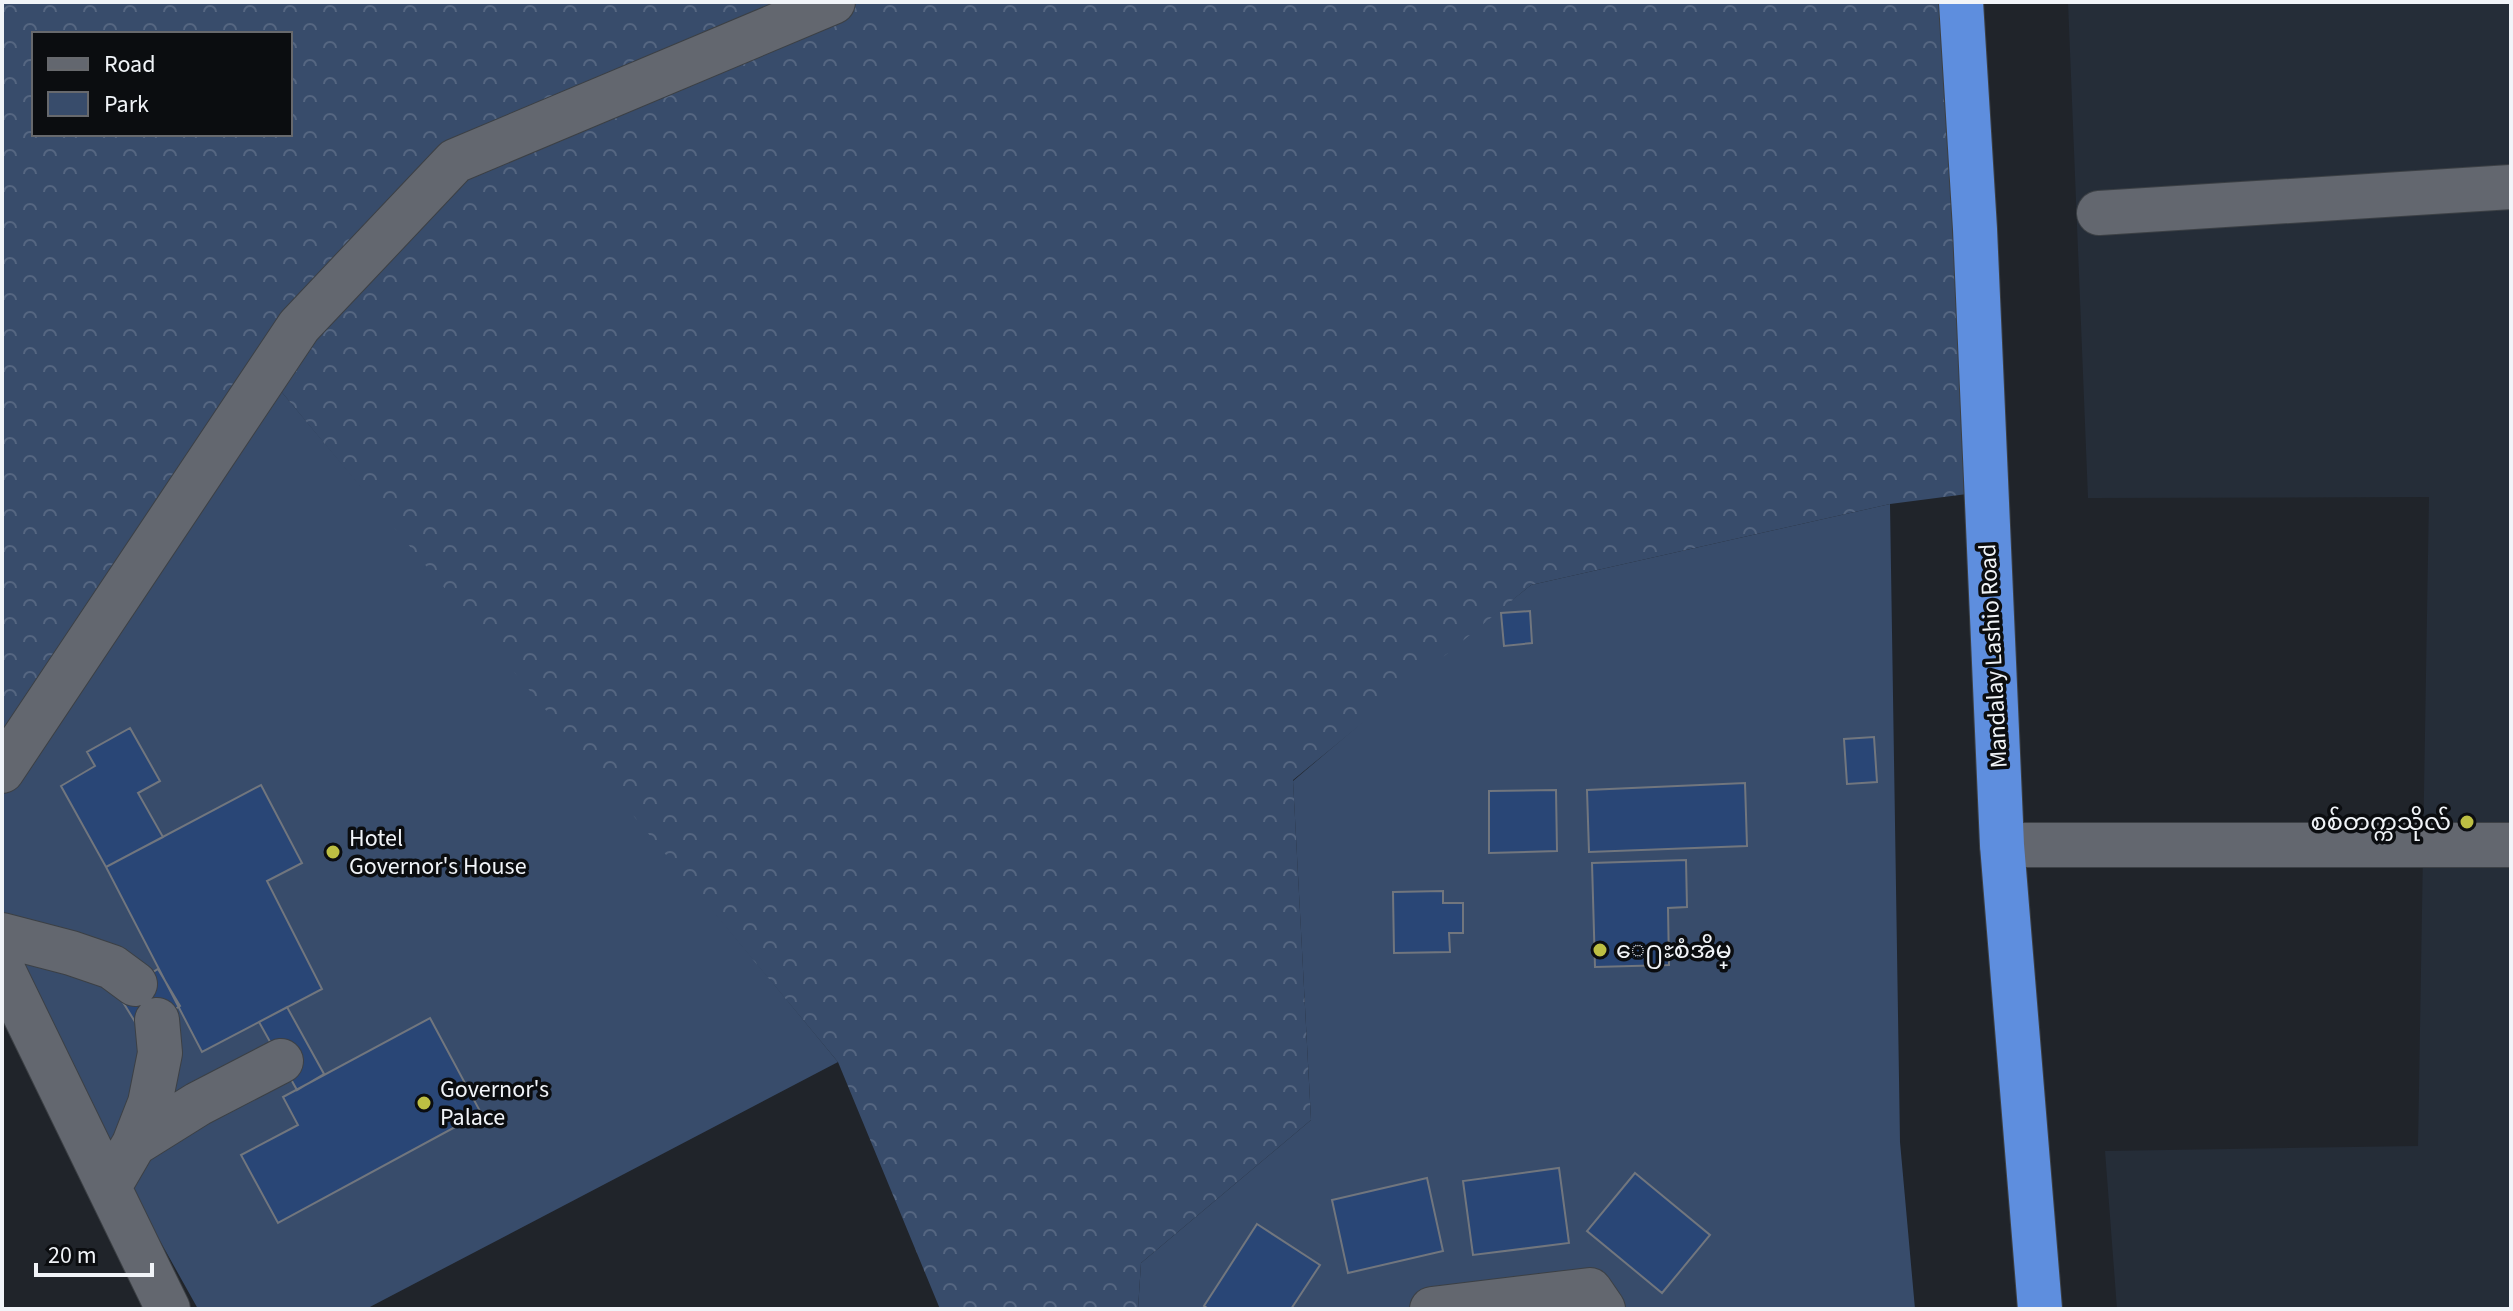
<svg xmlns="http://www.w3.org/2000/svg" width="2513" height="1311" font-family="'Source Sans 3','Noto Sans Myanmar',sans-serif">
<style>
.built{fill:#252d38}
.green{fill:#384c6b}
.forest{fill:url(#forest-crowns);fill-rule:evenodd}
.building{fill:#294676;stroke:#71767e;stroke-width:2}
.lines{fill:none;stroke-linecap:round;stroke-linejoin:round}
.minor-casing{stroke:#3c4045;stroke-width:46}
.highway-casing{stroke:#3c4045;stroke-width:46}
.minor{stroke:#63676f;stroke-width:44}
.highway{stroke:#5e8ede;stroke-width:44}
.poi-dot{fill:#bdbf43;stroke:#0b0d10;stroke-width:3}
.labels{text-anchor:middle;stroke-width:7;stroke-linejoin:round;paint-order:stroke}
.street-label{font-size:24px;fill:#f1f4f8;stroke:#0b0d10}
.poi-label{font-size:24px;fill:#f1f4f8;stroke:#0b0d10;text-anchor:start}
</style>
<defs>
<pattern id="forest-crowns" width="20" height="18" patternUnits="userSpaceOnUse" patternTransform="scale(2)"><rect width="20" height="18" fill="#384c6b"/><path d="M2 6a3 3 0 1 1 6 0M12 15a3 3 0 1 1 6 0" fill="none" stroke="#556681"/></pattern>
</defs>
<rect width="100%" height="100%" fill="#20242a"/>
<path class="built" d="M2068 2H2511V1309H2117L2105 1151 2418 1146 2429 497 2088 498Z"/>
<path class="green" d="M270 378 500 652 838 1062 366 1309H198L136 1198 2 919V784Z
M1890 504 1900 1142 1915 1309H1138L1141 1263 1311 1120 1293 781 1425 669 1531 585Z"/>
<path class="forest" d="M2 2H1945L1948 146 1967 494 1890 504 1531 585 1293 780 1311 1120 1141 1263 1138 1309H940L838 1062 270 378 2 784ZM34 34H290V134H34Z"/>
<path class="building" d="M1530 611 1532 643 1504 646 1501 613Z
M130 728 160 781 138 793 163 837 106 867 61 786 95 766 87 752Z
M1874 737 1877 782 1847 784 1844 739Z
M1745 783 1747 846 1589 852 1587 790Z
M261 785 302 863 267 881 322 989 202 1052 106 867Z
M1556 790 1557 851 1489 853V791Z
M1686 860 1687 907 1668 908 1669 965 1595 967 1592 863Z
M1443 891V903H1463V933H1449L1450 952 1394 953 1393 892Z
M158 969 180 1006 140 1030 118 994Z
M287 1007 324 1074 297 1090 259 1022Z
M430 1018 481 1113 278 1223 241 1155 298 1125 283 1097Z
M1559 1168 1569 1243 1473 1255 1463 1181Z
M1635 1173 1710 1235 1662 1293 1587 1231Z
M1427 1178 1443 1251 1348 1273 1332 1200Z
M1257 1224 1320 1265 1291 1309H1209L1204 1306Z"/>
<g class="lines">
<g class="minor-casing">
<path id="minor" d="M2099 213 2511 187
M2 771 299 326 455 161 833 2
M2002 845H2511
M2 935 71 953 112 967 135 984
M2 968 168 1309
M134 1144 150 1103 160 1053 157 1020
M109 1187 134 1144 198 1104 281 1061
M1432 1309 1590 1290 1603 1309"/>
</g>
<g class="highway-casing">
<path id="highway" d="M1961 2 1975 229 2002 845 2040 1309"/>
</g>
<use href="#minor" class="minor"/>
<use href="#highway" class="highway"/>
</g>
<g class="poi-dot">
<circle cx="2467" cy="822" r="8"/>
<circle cx="333" cy="852" r="8"/>
<circle cx="1600" cy="950" r="8"/>
<circle cx="424" cy="1103" r="8"/>
</g>
<g class="labels">
<g class="street-label">
<text transform="translate(1993 656) rotate(-93)" y="8">Mandalay Lashio Road</text>
</g>
<g class="poi-label">
<text x="2451" y="830" text-anchor="end">စစ်‌တက္ကသိုလ်</text>
<text x="349" y="846">Hotel<tspan x="349" dy="28">Governor's House</tspan></text>
<text x="1616" y="958">ေ႐ႊစံအိမ္</text>
<text x="440" y="1097">Governor's<tspan x="440" dy="28">Palace</tspan></text>
</g>
</g>
<rect width="2513" height="1311" fill="none" stroke="#f1f4f8" stroke-width="8"/>
<rect x="32" y="32" width="260" height="104" fill="#0b0d10" stroke="#67696d" stroke-width="2"/>
<rect x="48" y="58" width="40" height="12" fill="#63676f" stroke="#67696d" stroke-width="2"/>
<text x="104" y="72" font-size="24" fill="#f1f4f8">Road</text>
<rect x="48" y="92" width="40" height="24" fill="#384c6b" stroke="#67696d" stroke-width="2"/>
<text x="104" y="112" font-size="24" fill="#f1f4f8">Park</text>
<path d="M36 1263v12h116v-12" fill="none" stroke="#f1f4f8" stroke-width="4"/>
<text x="48" y="1263" font-size="24" fill="#f1f4f8" stroke="#0b0d10" stroke-width="6" paint-order="stroke">20 m</text>
</svg>
